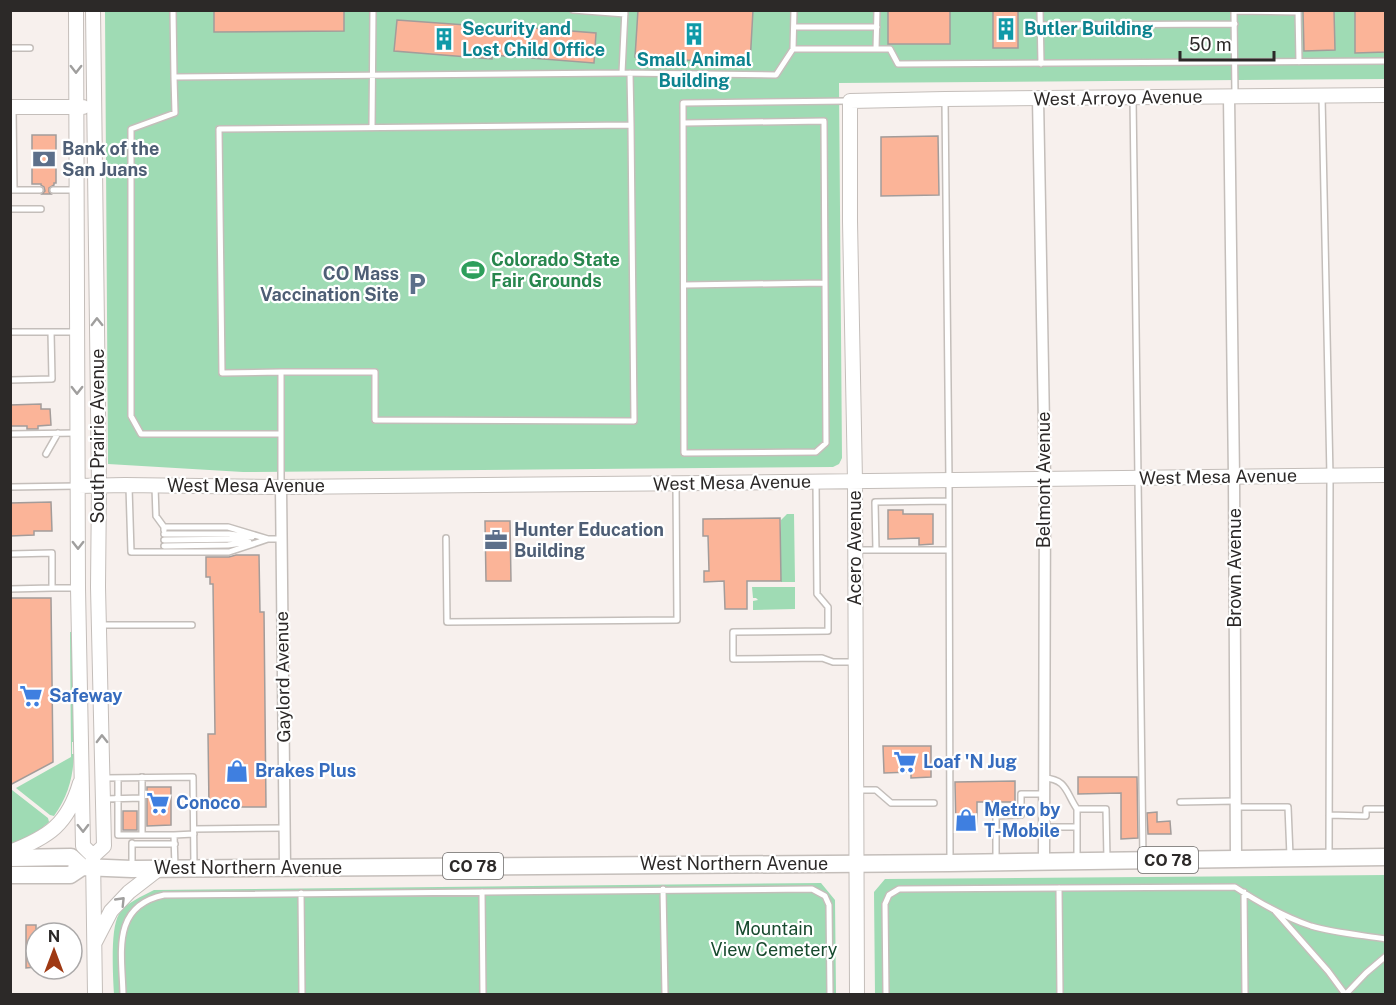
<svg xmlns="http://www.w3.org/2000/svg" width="1396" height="1005" font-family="'Public Sans',sans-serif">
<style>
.green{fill:#9fdbb4}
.building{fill:#fbb498;stroke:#a39c9a;stroke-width:1.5}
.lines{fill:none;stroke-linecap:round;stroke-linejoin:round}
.lane-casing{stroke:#c4beba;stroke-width:8}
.street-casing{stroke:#c4beba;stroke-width:13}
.secondary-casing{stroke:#c4beba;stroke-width:16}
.primary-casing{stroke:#c4beba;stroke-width:19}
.lane{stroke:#fff;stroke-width:5}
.street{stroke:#fff;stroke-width:10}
.secondary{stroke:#fff;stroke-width:14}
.primary{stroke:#fff;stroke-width:16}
.oneway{stroke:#a09f9e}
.labels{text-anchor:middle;stroke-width:4.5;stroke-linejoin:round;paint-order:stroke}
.shield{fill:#fff;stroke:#6b6968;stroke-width:1.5}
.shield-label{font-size:16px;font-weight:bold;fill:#2c2928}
.culture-label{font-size:18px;font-weight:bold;fill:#0d838f;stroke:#fff;text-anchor:start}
.street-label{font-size:18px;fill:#2c2928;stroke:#fff}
.service-label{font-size:18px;font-weight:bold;fill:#4e5e75;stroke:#fff;text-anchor:start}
.leisure-label{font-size:18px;font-weight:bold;fill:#27864d;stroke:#fff;text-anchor:start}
.shop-label{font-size:18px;font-weight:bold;fill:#366cbe;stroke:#fff;text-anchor:start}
.park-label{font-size:18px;fill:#174a2e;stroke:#fff}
</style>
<rect width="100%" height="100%" fill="#f7f0ed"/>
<path class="green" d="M105 11H1385V79L839 83 842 458 839 464 833 467 243 472 108 464Z
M787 514H794L795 582H781V520Z
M752 587H795V609L753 610V601L758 600 756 598H753Z
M70 632H74V742H72V754H74C73 778 68 796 54 816L50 815 16 788 71 757Z
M12 790 48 818 49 822 31 837 10 846V791Z
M1385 875V994H875L874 892 885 879Z
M821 883 835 900 836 994H114C113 977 110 928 119 914 125 903 143 896 154 890Z"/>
<path class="building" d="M214 10H344V31L214 32Z
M638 10H753L750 64 635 57Z
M888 10H950V44H888Z
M993 10H1018V48H993Z
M1303 10H1334L1335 50 1304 51Z
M1355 10H1386V52L1355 53Z
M397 20 507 28V26L596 33 594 63 492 55V59L394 51Z
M32 135H56V183H54V185L49 188V192L51 194H42L45 191 44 187 41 185V184H32Z
M938 136 939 195 881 196V137Z
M41 404V409H50L51 425 38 426V429H27V426H10V405Z
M51 502 52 531H34V535L10 536V503Z
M888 510H903V514H933V544L919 545V538L888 539Z
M780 518 781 581H747V609H725L724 581 704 582V571H709L708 536H703V519Z
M485 521H510L511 581H486Z
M236 555H259L260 612H264L266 807H209L208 734H215L213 584H210V577H206V557H229Z
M10 598H51L53 762 10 785Z
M883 746H931V777L911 778V772L884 773Z
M1078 777H1137L1138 838 1121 839V793L1078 794Z
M1015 781V802H977V831H956L955 782Z
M147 787H171V825L147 826Z
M123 811H137V830H123Z
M1157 812V822L1170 821 1171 834H1148L1147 813Z
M26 925H36V967L26 968Z"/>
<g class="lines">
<g class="lane-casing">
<path id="lane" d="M173 10 174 77 622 73 776 75 793 49H890L898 64 1386 61
M573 10 625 14
M1040 10 1041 64
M1298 10 1299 62
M1040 25 1235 24
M794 27H877
M10 48H30
M793 49 794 10
M876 49 877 10
M622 73 625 10
M630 73 631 125
M174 77 175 113 131 129V416L141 434H281V485
M1235 95 1234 11 1298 12
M1322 97 1330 476 1329 856
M1133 98 1143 859
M945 101 949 480 950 859
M13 108 14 190
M684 123 824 121 826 443 816 452 684 453 683 103 848 101
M372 128 373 10
M12 190H40
M53 190H75
M10 209H41
M684 285 825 283
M10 332H75
M10 380 52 379 51 332
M10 434 77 433
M281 434V372L222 373 219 129 631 125 634 421 375 420V372H281
M46 454 58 433
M816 482 817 594 828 607V631L733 632V659L822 658 833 662H854
M10 487 78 486
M129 487 131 552H229L268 539H282
M155 487 156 516 164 527V530
M164 527H228L268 539
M164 534H229L252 537
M446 538 447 622 677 620 676 485
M164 540 246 539
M164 546 228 545 249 542
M856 550H949
M876 550 875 502 949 501
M10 554 52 553V588L10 589
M52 588H78
M101 625H192
M142 777V835
M105 778 193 777 194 867
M118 778V835H174L175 867
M1044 778C1067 779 1066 793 1077 809
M858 790H876L891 803H934
M105 799 142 798
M1180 802 1235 801
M1236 807H1288L1290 856
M1329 815 1366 816V809H1386
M1044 827H1077
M194 829 285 828
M174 835 194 834
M132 843V866
M132 844H175
M1077 859V809H1106L1107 859
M996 861V816L1021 815V794H1044
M1059 888 1060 994
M663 889 665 994
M482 892 483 994
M1244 892 1245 994
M301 893 302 994
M1275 911 1328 971 1345 994
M123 994C122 953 111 906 164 895L812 889 825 896 829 905 830 994
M886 994 885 904 889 895 899 889 1235 887C1258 902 1284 917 1311 926 1335 933 1361 935 1386 939
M1346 994 1366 973 1386 956"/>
</g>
<g class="street-casing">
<path id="street" d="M1229 97 1234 477 1236 859
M1038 98 1045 479 1044 861
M281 487 285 868"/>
</g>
<g class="secondary-casing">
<path id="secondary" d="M76 10 78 588 83 846 93 856 95 994
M10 107H83
M78 486 125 485 281 487 707 483 1386 475
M10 852C49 837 68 824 80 783
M93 856 104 846 98 587 99 486 93 10
M95 942 111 911 129 892 160 868
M857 994 855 481 850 221V101L945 99 1386 95"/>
</g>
<g class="primary-casing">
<path id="primary" d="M10 858 71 857 82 867
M10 875H70L82 867 132 869 950 863 1386 857"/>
</g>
<use href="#lane" class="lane"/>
<use href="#street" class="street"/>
<use href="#secondary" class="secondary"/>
<use href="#primary" class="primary"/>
</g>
<defs><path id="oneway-chevron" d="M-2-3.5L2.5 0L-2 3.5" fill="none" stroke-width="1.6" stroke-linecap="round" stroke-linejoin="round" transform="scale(1.5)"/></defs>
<g class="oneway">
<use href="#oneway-chevron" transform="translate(76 69) rotate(90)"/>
<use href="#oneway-chevron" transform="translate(97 322) rotate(-91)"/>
<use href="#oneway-chevron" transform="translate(77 390) rotate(90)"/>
<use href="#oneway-chevron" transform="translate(78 545) rotate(90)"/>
<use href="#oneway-chevron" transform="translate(102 739) rotate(-91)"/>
<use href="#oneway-chevron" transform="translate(83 828) rotate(89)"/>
<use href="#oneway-chevron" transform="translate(121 901) rotate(-46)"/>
</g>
<defs>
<g id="building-bare" transform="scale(1.8)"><path d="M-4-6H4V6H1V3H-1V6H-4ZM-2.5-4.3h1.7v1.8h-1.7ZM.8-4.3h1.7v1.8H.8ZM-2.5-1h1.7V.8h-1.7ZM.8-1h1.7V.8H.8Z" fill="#0f9aa8" stroke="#fff" stroke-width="2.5" paint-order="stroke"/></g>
<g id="bank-bare" transform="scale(1.8)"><path d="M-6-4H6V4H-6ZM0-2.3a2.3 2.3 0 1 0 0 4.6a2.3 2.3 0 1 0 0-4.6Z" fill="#5c6f8a" stroke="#fff" stroke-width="2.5" paint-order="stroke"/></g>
<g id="stadium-bare" transform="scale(1.8)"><path d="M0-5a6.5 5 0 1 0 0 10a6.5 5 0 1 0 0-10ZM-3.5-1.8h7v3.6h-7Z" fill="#2e9e5b" stroke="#fff" stroke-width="2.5" paint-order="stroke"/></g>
<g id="parking-bare" transform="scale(1.8)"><path d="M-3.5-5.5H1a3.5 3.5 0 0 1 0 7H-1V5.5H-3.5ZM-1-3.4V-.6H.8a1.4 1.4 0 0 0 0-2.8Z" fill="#5c6f8a" stroke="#fff" stroke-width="2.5" paint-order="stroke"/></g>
<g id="office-bare" transform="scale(1.8)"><path d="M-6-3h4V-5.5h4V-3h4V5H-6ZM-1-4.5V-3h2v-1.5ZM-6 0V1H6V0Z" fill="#5c6f8a" stroke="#fff" stroke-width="2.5" paint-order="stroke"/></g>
<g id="supermarket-bare" transform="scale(1.8)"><path d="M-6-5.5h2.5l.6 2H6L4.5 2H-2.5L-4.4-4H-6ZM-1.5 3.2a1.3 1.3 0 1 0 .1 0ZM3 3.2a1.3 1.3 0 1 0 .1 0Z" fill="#3f7fe0" stroke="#fff" stroke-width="2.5" paint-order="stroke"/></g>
<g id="shop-bare" transform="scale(1.8)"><path d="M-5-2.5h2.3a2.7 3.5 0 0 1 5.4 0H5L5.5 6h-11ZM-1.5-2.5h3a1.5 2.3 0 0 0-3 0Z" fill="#3f7fe0" stroke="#fff" stroke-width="2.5" paint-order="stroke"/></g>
</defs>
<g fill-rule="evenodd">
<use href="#building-bare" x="1006" y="29"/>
<use href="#building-bare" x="694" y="34"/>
<use href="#building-bare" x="444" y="39"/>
<use href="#bank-bare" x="44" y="159"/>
<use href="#stadium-bare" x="473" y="270"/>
<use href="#parking-bare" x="417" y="284"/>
<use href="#office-bare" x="496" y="540"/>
<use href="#supermarket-bare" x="31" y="696"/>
<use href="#supermarket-bare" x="905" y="762"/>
<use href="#shop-bare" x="237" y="771"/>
<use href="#supermarket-bare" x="158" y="803"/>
<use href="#shop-bare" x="966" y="820"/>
</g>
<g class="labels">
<g class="shield">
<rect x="1138" y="847" width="60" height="26" rx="4.5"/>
<rect x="443" y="853" width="60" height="26" rx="4.5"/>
</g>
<g class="shield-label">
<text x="1168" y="866">CO 78</text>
<text x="473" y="872">CO 78</text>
</g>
<g class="culture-label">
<text x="462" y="35">Security and<tspan x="462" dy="21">Lost Child Office</tspan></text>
<text x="1024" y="35">Butler Building</text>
<text x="694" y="66" text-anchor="middle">Small Animal<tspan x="694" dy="21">Building</tspan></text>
</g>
<g class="street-label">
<text transform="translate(1118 98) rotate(-1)" y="6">West Arroyo Avenue</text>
<text transform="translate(98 436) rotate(-90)" y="6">South Prairie Avenue</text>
<text transform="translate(1218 477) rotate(-1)" y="6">West Mesa Avenue</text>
<text transform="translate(1044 480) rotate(-90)" y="6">Belmont Avenue</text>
<text transform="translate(732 483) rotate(-1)" y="6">West Mesa Avenue</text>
<text x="246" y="492">West Mesa Avenue</text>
<text transform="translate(855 548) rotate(-90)" y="6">Acero Avenue</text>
<text transform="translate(1235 568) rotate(-90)" y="6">Brown Avenue</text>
<text transform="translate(283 677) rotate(-91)" y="6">Gaylord Avenue</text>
<text x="734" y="870">West Northern Avenue</text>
<text x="248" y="874">West Northern Avenue</text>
</g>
<g class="service-label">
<text x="62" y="155">Bank of the<tspan x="62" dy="21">San Juans</tspan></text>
<text x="399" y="280" text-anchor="end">CO Mass<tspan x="399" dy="21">Vaccination Site</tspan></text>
<text x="514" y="536">Hunter Education<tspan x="514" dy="21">Building</tspan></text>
</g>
<g class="leisure-label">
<text x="491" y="266">Colorado State<tspan x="491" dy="21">Fair Grounds</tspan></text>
</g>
<g class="shop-label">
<text x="49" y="702">Safeway</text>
<text x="923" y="768">Loaf 'N Jug</text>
<text x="255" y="777">Brakes Plus</text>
<text x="176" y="809">Conoco</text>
<text x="984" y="816">Metro by<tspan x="984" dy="21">T-Mobile</tspan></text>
</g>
<g class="park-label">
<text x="774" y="935">Mountain<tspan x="774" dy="21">View Cemetery</tspan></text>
</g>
</g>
<rect width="1396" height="1005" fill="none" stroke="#2c2928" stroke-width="24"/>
<g transform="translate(54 951)"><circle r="28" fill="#ffffff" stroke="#aba9a9" stroke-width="1.5"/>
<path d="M0-4.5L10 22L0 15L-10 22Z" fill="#9f3913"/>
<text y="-9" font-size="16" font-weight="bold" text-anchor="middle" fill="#2c2928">N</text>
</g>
<path d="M1180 51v9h94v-9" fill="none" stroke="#2c2928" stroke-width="3"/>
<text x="1189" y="51" font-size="18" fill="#2c2928" stroke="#ffffff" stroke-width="4.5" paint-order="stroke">50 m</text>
</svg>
